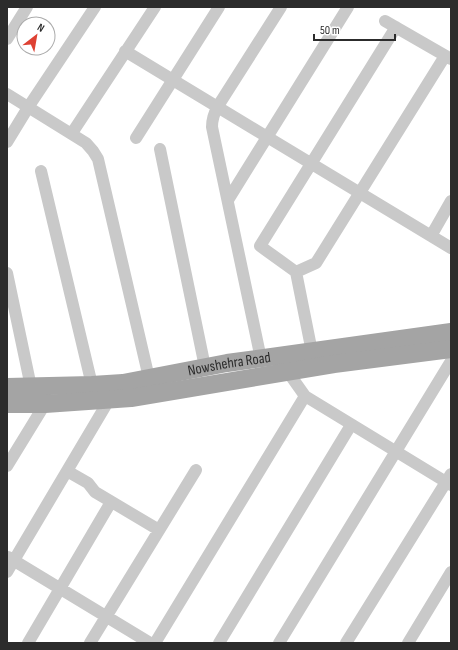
<svg xmlns="http://www.w3.org/2000/svg" width="458" height="650" font-family="'Sofia Sans Condensed',sans-serif">
<style>
.lines{fill:none;stroke-linecap:round;stroke-linejoin:round}
.minor{stroke:#c9c9c9;stroke-width:12}
.primary{stroke:#a4a4a4;stroke-width:18}
.labels{text-anchor:middle;stroke-width:4;stroke-linejoin:round;paint-order:stroke}
.street-label{font-size:15px;fill:#2c2c2c;stroke:#fff}
</style>
<rect width="100%" height="100%" fill="#fff"/>
<g class="lines">
<path class="minor" d="M385 21 451 59
M7 39 27 7
M125 51 451 248
M7 94 86 143 93 151 98 159 149 378
M72 133 155 7
M136 138 219 7
M7 142 29 106 95 7
M160 149 205 367
M41 171 92 385
M228 200 348 7
M431 236 451 201
M296 272 316 263 445 56
M7 273 31 387
M312 352 296 272 260 246 396 27
M261 359 212 127C212 119 214 113 218 106L281 7
M288 372 305 396 451 485
M7 466 45 404
M67 471 88 483 95 492 159 530
M8 557 150 643
M7 572 109 400
M28 643 111 502
M90 643 196 470
M155 643 305 396
M219 643 351 425
M279 643 451 361
M346 643 451 474
M408 643 451 572"/>
<g class="primary">
<path id="s1" d="M7 387 92 385 123 383 227 363 451 332"/>
<path d="M7 404H45L131 398 334 364 451 349"/>
</g>
</g>
<g class="labels">
<g class="street-label">
<text dy="5" stroke="none"><textPath href="#s1" startOffset="224">Nowshehra Road</textPath></text>
</g>
</g>
<rect width="458" height="650" fill="none" stroke="#2c2c2c" stroke-width="16"/>
<g transform="translate(36 36) rotate(31)"><circle r="19" fill="#ffffff" stroke="#ababab"/>
<path d="M0-3L7 15L0 10L-7 15Z" fill="#de4133"/>
<text y="-6" font-size="11" font-weight="bold" text-anchor="middle" fill="#2c2c2c">N</text>
</g>
<path d="M314 34v6h81v-6" fill="none" stroke="#2c2c2c" stroke-width="2"/>
<text x="320" y="34" font-size="12" fill="#2c2c2c" stroke="#ffffff" stroke-width="3" paint-order="stroke">50 m</text>
</svg>
